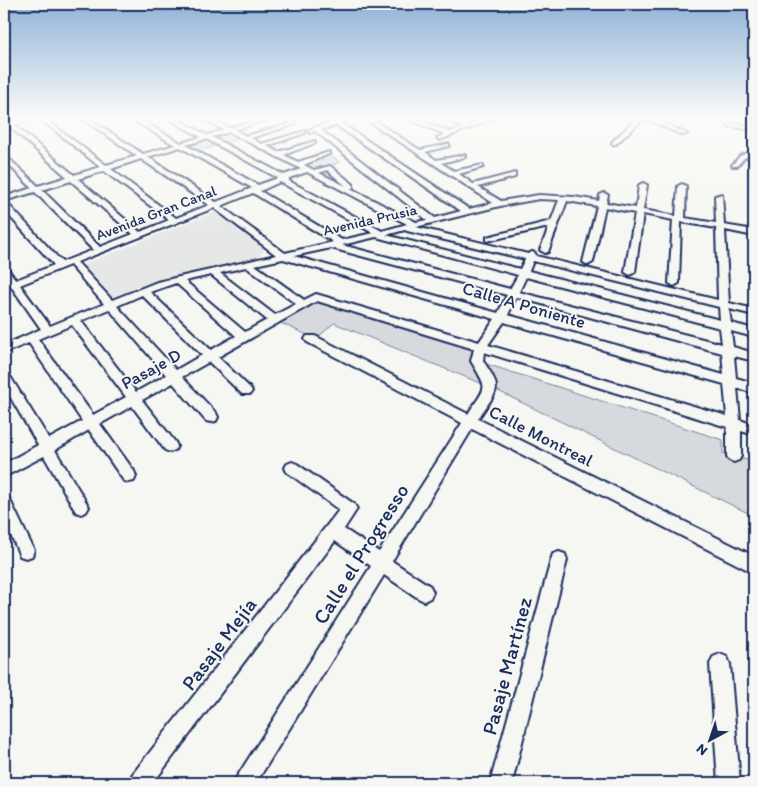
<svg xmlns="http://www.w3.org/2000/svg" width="758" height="787" font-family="Itim,sans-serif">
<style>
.built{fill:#e6e7e7}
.green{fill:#d6d9dd;stroke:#78849e}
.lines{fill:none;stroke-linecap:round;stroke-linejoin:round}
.street-casing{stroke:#1b2f5e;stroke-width:4}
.secondary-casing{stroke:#1b2f5e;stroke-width:3}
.street{fill:#f6f6f2;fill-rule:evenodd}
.secondary{fill:#f6f6f2;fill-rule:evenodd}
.labels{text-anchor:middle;stroke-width:4;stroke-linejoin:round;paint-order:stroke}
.far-street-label{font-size:15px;fill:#1b2f5e;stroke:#f6f6f2}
.street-label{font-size:18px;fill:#1b2f5e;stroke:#f6f6f2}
.near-street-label{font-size:21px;fill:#1b2f5e;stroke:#f6f6f2}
</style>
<rect width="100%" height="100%" fill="#f6f6f2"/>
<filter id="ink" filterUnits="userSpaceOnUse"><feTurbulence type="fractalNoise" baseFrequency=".02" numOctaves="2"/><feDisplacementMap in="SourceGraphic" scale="10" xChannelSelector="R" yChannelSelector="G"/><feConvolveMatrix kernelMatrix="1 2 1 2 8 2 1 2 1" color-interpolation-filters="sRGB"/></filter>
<g filter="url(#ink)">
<path class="built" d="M215 212 259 242 264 248 262 253 253 260 162 281 112 299 82 265Z"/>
<path class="green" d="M232 132 243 137 194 153 183 147Z
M327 153 340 162 328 167 369 202 299 164Z
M316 297 482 347 477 361 723 440V453L754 462V516L492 388 334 323 316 339 274 320Z"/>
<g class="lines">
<g class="street-casing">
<path id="street" d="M38 117H43L106 165 137 156 80 117H87L143 154 175 145 128 117H136L181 143 201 137 165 117H173L207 135 224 130 200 117H208L230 128 265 117H275L235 130 246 136 295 122V124L251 138 261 144 305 131V133L267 146 278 152 315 141V143L284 155 298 162 329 152V154L304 165 314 170 330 166 353 184V188H350L416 222 427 220 315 131 310 133 308 130 346 117H356L341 123 469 209 493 203 362 117H369L420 150 449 144V146L425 152 436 160 465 155V157L441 163 454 171 483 165V167L459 174 473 184 515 173V177L478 187 501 201 539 195 574 197 599 201 600 195 604 193 608 195 606 203 636 208 639 185 643 183 647 185 643 210 676 216 678 186 682 184 686 186 685 218 716 223 715 196 722 194 724 225 754 230V236L725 230 729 303 754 309V315L729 309 731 323 754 329V337L731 331 733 347 754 353V361L734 356 736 378 754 383V393L737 388 740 420 754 425V435L741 431V456L739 460 734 462 729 460 727 456V427L484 352 483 361C505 392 496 390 478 419L754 556V573L472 429 392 561 430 586 433 592 430 598 424 601 418 598 384 575 256 783H233L371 566 335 541 153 783H129L132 775 339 510 287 472 285 468 287 464 292 462 297 464 354 504 357 509 344 529 379 552 462 423 307 342 305 339 307 336H315L468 414C487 384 489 392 471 361L474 349 317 301 218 357 250 388 252 391 250 394H242L209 362 182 377 216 413 218 417 216 421 211 422 206 421 173 383 142 400 175 442 177 446 175 450 170 452 165 450 132 406 100 424 134 471 136 476 134 481 129 482 124 481 89 430 55 450 86 502 89 507 86 512 81 514 76 512 44 456 4 477V464L38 445 4 386V372L8 373 49 439 82 421 29 343 4 353V345L41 329 4 276V267L7 268 16 280 54 265 4 210V203H7L62 262 93 250 35 192 4 201V197L32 188 4 160V154L38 186 67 177 8 125V123H12L74 175 100 167ZM336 125 461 211 435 218 321 130ZM229 132 301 169 284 175 212 137ZM206 139 278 178 258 185 186 145ZM180 147 252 188 216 202 148 157ZM141 159 209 205 176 218 111 169ZM327 170 346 186 319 173ZM104 171 169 220 140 232 78 179ZM307 172 407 224 382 231 289 181V178ZM71 181 133 234 100 247 42 190ZM280 182 373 233 342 240 260 191ZM253 193 333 242 285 253 221 206ZM539 199 559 200 551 221 487 237V241L549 227 540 250 545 253 548 252 567 201 597 206 583 262 588 265 593 262 605 207 635 213 625 272 630 275 635 272 643 214 673 220 669 283 674 286 679 283 681 222 716 228 718 300 536 256 535 253 532 252 528 254 416 227 500 206ZM214 208 276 255 157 282 112 300 77 262ZM405 230 407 231 525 259 520 269 386 235ZM376 237 518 275 510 289 342 245ZM331 248 507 295 498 313 294 256ZM283 259 495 319 479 342 316 294 304 300 255 265ZM533 261 719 307 720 320 529 271ZM70 265 104 304 50 326 20 285ZM246 267 296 304 275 315 220 273ZM211 275 267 320 245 332 185 281ZM526 277 720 328 722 344 519 292ZM176 283 236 336 211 350 150 292ZM142 295 202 355 176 370 117 306ZM516 297 722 353 724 375 508 315ZM109 309 166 375 136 392 81 321ZM504 322 724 384 727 416 488 345ZM72 325 126 397 93 415 38 339Z
M402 117H411L450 132 463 127 439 117H448L469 125 488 117H497L440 140 437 138 444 134Z
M638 117H651L687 134 682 135 644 118 616 144H612V142Z
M730 123 754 126V130L728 126Z
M754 150V154L744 158 737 166H733L732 165 740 156Z
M4 496 9 498 34 550 32 556 26 558 20 556 4 519Z
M559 552 565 554 567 560 512 783H490L551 560 553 554Z
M720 654 727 657 730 664 740 783H718L710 664 713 657Z"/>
</g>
<g class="secondary-casing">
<path id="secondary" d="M30 117H48L4 127V123Z"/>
</g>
<use href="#street" class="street"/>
<use href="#secondary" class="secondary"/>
</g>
</g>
<linearGradient id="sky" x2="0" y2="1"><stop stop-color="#8fb3d8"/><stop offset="0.52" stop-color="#fbfbf9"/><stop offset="1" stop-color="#fbfbf9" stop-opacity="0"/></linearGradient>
<rect width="758" height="227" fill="url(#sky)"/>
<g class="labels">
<g class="far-street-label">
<text transform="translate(156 213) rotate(-21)" y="5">Avenida Gran Canal</text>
<text transform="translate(370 220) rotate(-13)" y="5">Avenida Prusia</text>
</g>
<g class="street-label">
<text transform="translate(524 305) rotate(16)" y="6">Calle A Poniente</text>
<text transform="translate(151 369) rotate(-29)" y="6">Pasaje D</text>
<text transform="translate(541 436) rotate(27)" y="6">Calle Montreal</text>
</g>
<g class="near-street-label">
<text transform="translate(361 554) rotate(-58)" y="7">Calle el Progresso</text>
<text transform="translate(219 644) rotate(-53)" y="7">Pasaje Mejía</text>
<text transform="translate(507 666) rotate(-75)" y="7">Pasaje Martínez</text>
</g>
</g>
<rect width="758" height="787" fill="none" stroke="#f6f6f2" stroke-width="20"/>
<rect x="10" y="10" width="738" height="767" fill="none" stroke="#1b2f5e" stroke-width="2" filter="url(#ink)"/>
<g transform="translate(710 740) rotate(220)" stroke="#f6f6f2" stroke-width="4" paint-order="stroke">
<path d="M0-4L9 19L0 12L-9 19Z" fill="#1b2f5e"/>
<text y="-8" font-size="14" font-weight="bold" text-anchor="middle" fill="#1b2f5e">N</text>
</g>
</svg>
